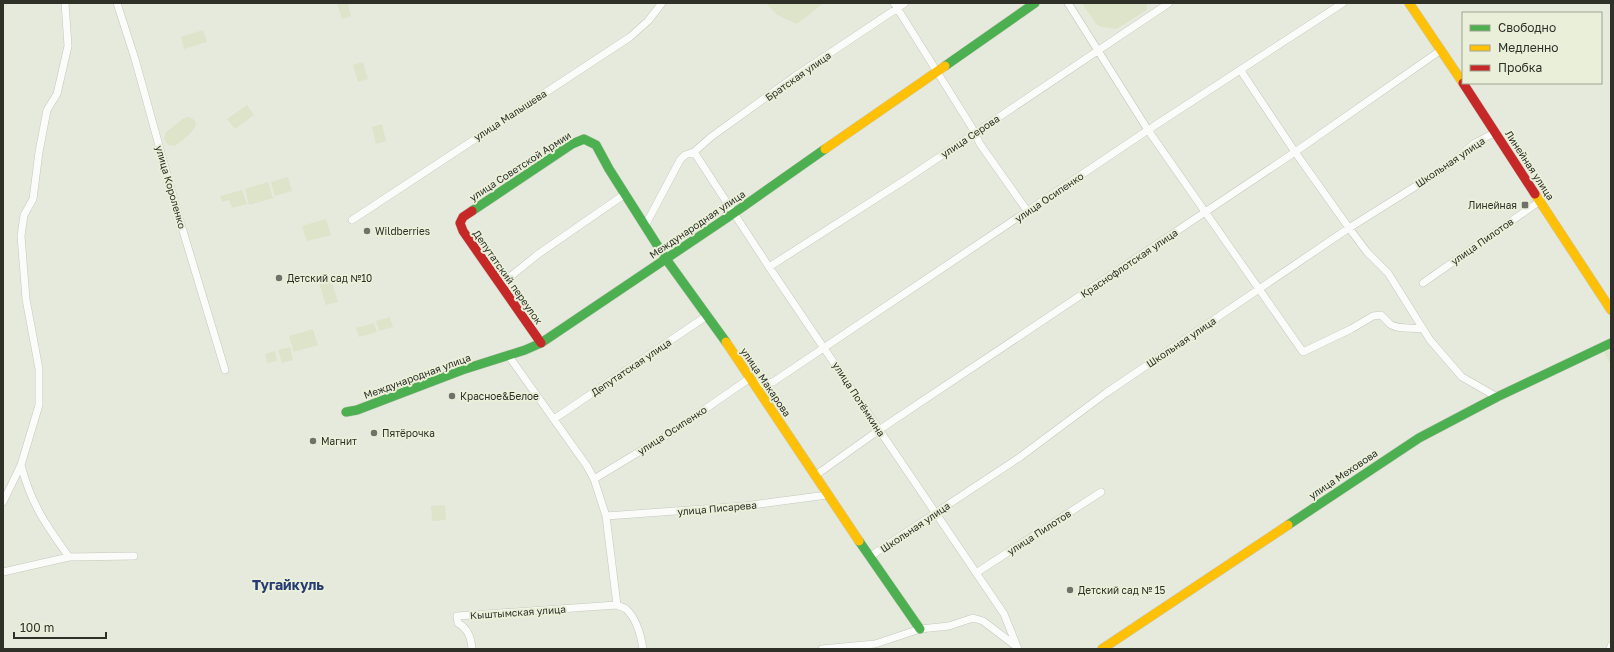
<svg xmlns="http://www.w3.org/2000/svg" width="1614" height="652" font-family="'Golos Text',sans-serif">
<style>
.green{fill:#dde4c9}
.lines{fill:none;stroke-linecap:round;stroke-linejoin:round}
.street-casing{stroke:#c4c7bd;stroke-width:8}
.fast-casing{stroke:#c4c7bd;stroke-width:10}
.slow-casing{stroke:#c4c7bd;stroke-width:10}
.jam-casing{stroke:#c4c7bd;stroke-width:10}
.street{stroke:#fbfcfa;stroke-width:7}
.fast{stroke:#4caf50;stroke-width:9}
.slow{stroke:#ffc107;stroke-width:9}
.jam{stroke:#c62828;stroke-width:9}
.poi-dot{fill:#6f7268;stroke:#e9efd8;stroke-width:1.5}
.labels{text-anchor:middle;stroke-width:4;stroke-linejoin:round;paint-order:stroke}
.street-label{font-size:10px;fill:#2f3129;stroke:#e9efd8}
.poi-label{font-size:10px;fill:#2f3129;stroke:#e9efd8;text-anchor:start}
.district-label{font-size:14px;font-weight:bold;fill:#273c75;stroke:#e9efd8}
</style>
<rect width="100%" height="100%" fill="#e6eadd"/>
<path class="green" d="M337 3H348L351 16 342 19Z
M766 3H824L797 24 777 15Z
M1083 3H1147V10L1116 29 1098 26 1083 5Z
M203 30 207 42 184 49 181 37Z
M363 62 368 79 358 82 353 65Z
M247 105 254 115 235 129 227 119Z
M187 117C210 122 182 140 175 146L168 145 164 139 166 132 184 118Z
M382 124 386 141 376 144 372 127Z
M288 177 292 191 275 196 271 182Z
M268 182 273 198 249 205 245 189Z
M242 190 247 204 232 208 229 200 222 202 220 196Z
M326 219 331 235 307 241 302 226Z
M331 279 338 302 326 305 319 283Z
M390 317 393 327 379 331 376 321Z
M374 323 377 332 359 337 356 328Z
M313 329 318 345 294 352 289 336Z
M290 347 293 360 282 363 278 350Z
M1611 349V365L1604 353Z
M275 351 277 361 267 363 265 354Z
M445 505 446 520 432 521 431 506Z"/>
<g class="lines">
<g class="street-casing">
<path id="street" d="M117 3 135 59 180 221 225 370
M894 3 971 126 980 144 1028 212
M1068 3 1148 130 1303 352 1351 329 1373 316 1381 315C1384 318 1387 321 1390 324 1398 330 1413 327 1423 329
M1241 71 1295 152 1349 228 1367 252 1388 273 1430 340 1462 377 1497 397
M694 152 769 267 1004 614 1018 649
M352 220 630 37 648 21 662 3
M645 226 680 160 685 155 694 152 711 137 794 77 905 3
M769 267 908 178 1169 3
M1423 283 1540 201
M500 285 537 255 625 194
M508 355 587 466 594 479 606 516 617 605
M754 384H764L773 382 1148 130 1343 3
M554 419 708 315
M21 465C31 504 46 525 69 557
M816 475 879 430 1295 152 1441 50
M594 479 672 432 750 378
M3 502 21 465 39 405V369L26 299 21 236 24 215 33 199 39 152 47 110 57 94 68 46 65 3
M606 516 744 506 827 495
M869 557 1020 457 1106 393 1349 228 1448 166 1475 143 1496 132
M3 572 69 557 134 556
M976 573 1101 492
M617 605C619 606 623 607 626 609 636 618 641 636 643 649
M472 649C471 637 468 629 458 623L457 616 617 605
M822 649 875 644 920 629 949 626 973 618 983 621 1017 647
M1610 649 1611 646"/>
</g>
<g class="fast-casing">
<path id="fast" d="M945 66 1035 3
M472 211 572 144 584 139 596 145 609 169 666 259 726 342
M346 412 357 410 462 370 525 350 541 343 734 213 825 149
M1288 525 1419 438 1497 397 1611 343
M859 541 920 629"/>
</g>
<g class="slow-casing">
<path id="slow" d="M1409 3 1463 83
M825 149 945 66
M1535 194 1611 310
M726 342 859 541
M1102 649 1288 525"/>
</g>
<g class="jam-casing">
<path id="jam" d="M1463 83 1535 194
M472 211 463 217 460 223 463 231 541 343"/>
</g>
<use href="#street" class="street"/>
<use href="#fast" class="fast"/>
<use href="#slow" class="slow"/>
<use href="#jam" class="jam"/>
</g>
<g class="poi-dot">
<rect x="1521" y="201" width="8" height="8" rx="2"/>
<circle cx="367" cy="231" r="4"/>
<circle cx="279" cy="278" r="4"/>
<circle cx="452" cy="396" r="4"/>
<circle cx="374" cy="433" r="4"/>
<circle cx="313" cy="441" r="4"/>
<circle cx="1070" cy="590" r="4"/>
</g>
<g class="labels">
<g class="street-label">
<text transform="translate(798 76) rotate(-35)" y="4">Братская улица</text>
<text transform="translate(510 115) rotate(-33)" y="4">улица Малышева</text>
<text transform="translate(970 136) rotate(-34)" y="4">улица Серова</text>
<text transform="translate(1450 162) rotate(-34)" y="4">Школьная улица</text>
<text transform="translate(1530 165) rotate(57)" y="4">Линейная улица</text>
<text transform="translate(520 166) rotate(-33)" y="4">улица Советской Армии</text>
<text transform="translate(171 187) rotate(74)" y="4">улица Короленко</text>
<text transform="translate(1049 197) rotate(-34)" y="4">улица Осипенко</text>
<text transform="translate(697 224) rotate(-34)" y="4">Международная улица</text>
<text transform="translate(1482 241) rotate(-35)" y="4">улица Пилотов</text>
<text transform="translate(1129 263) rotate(-34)" y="4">Краснофлотская улица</text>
<text transform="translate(508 277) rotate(55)" y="4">Депутатский переулок</text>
<text transform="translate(1181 342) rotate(-34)" y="4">Школьная улица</text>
<text transform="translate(631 367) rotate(-34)" y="4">Депутатская улица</text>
<text transform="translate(417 376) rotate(-20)" y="4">Международная улица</text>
<text transform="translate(766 382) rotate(56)" y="4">улица Макарова</text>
<text transform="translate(859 399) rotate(57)" y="4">улица Потёмкина</text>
<text transform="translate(672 430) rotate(-33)" y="4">улица Осипенко</text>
<text transform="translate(1343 474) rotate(-34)" y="4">улица Меховова</text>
<text transform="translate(717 508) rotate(-5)" y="4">улица Писарева</text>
<text transform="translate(915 527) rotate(-34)" y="4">Школьная улица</text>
<text transform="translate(1039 532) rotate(-33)" y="4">улица Пилотов</text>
<text transform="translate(518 612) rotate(-4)" y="4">Кыштымская улица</text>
</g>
<g class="poi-label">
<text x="1517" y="209" text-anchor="end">Линейная</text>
<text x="375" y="235">Wildberries</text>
<text x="287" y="282">Детский сад №10</text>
<text x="460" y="400">Красное&amp;Белое</text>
<text x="382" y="437">Пятёрочка</text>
<text x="321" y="445">Магнит</text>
<text x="1078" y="594">Детский сад № 15</text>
</g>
<g class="district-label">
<text x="288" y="590">Тугайкуль</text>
</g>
</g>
<rect width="1614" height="652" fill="none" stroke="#2f3129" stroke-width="8"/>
<rect x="1462" y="12" width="140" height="72" fill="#e9efd8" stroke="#9fa392"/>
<rect x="1470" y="25" width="20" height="6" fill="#4caf50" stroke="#9fa392"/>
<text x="1498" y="32" font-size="12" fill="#2f3129">Свободно</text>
<rect x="1470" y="45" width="20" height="6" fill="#ffc107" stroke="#9fa392"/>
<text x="1498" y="52" font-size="12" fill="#2f3129">Медленно</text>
<rect x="1470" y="65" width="20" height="6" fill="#c62828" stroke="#9fa392"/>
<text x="1498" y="72" font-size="12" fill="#2f3129">Пробка</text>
<path d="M14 632v6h92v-6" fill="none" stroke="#2f3129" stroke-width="2"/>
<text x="20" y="632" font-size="12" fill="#2f3129" stroke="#e9efd8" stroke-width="3" paint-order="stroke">100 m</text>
</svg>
